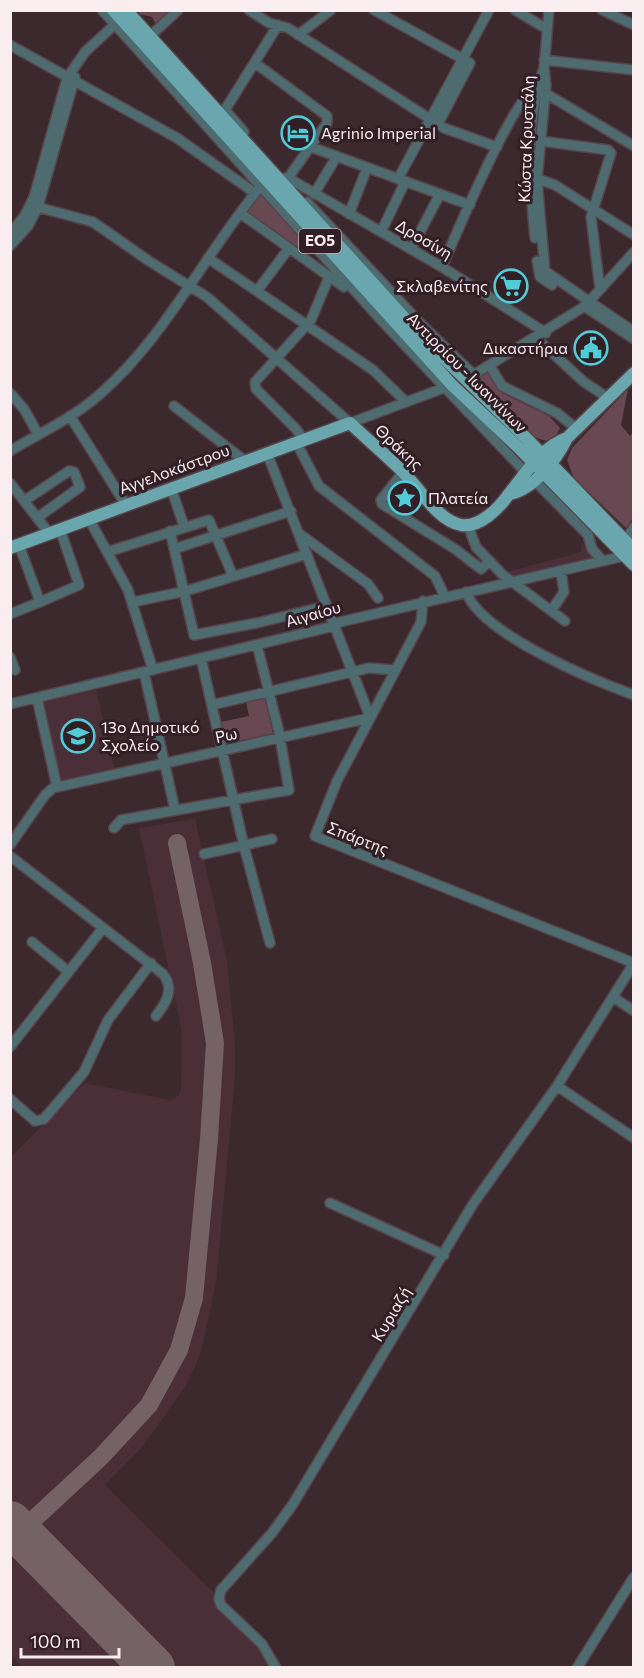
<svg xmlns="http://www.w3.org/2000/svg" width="644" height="1678" font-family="Commissioner,sans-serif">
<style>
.built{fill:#4a2f38}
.green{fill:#684852}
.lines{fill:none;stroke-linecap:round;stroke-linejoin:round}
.taxiway{stroke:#746266;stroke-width:18}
.runway{stroke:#746266;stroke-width:44}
.minor-casing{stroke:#574449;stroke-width:12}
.major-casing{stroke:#574449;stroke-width:15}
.minor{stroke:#4e6b6f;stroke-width:9}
.major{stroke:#69a6ae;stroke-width:12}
.labels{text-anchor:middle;stroke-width:6;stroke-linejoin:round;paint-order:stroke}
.shield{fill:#311f25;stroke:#beafb3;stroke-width:1.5}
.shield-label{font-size:15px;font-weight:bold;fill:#faedf0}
.poi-label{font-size:16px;fill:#faedf0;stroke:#311f25;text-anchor:start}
.street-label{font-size:16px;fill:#faedf0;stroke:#311f25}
</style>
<rect width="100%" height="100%" fill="#3c292e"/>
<path class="built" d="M582 543 597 559 514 578 507 572 581 552Z
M96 690 115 769 60 782 42 702Z
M195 819 227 961 235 1044V1078L216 1283 200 1355 187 1384 143 1446 105 1485 219 1598 257 1640 276 1667 22 1668 11 1655V1157L85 1083 170 1100 178 1096 181 1089 182 1032 139 828Z"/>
<path class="green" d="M140 11V10L168 11 156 24 152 17 139 14Z
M262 193 312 246 305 252 246 212Z
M488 372 502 393 549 416 560 428 557 434 546 441 534 437 476 378Z
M628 389 621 425 630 436 633 432 634 517 626 528 574 478 567 460 572 448Z
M265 698 273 734 226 743 221 722 249 716 246 702Z"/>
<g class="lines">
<path class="taxiway" d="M20 1532 101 1457 149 1405 179 1350 194 1298 209 1139 215 1043 202 963 177 843"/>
<path class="runway" d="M10 1523 153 1668"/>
<g class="minor-casing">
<path id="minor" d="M102 10 381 320 526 473
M249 10 269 23 288 28 444 128 497 147
M374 10 470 63 438 124
M515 10 547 29
M549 10 544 68 546 85 537 180 545 271 634 332
M602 10 634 25
M298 35 331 10
M147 39 178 10
M10 45 177 138 255 193
M544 60 634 70
M255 63 327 116V123L288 178
M545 93 634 146
M225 110 244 132
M223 113 278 25
M541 141 608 150 611 153 591 217 600 289
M311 147 470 205
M532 177 555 185 634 235
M284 178H288L442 267 546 333
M398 179 489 10
M314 194 337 156
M307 202 423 326 474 375
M30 205 93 222 149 261 207 297 350 423 449 386
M240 213 344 287 352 281
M349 214 367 168
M381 232 405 182
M10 234 25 215 34 197 67 78 85 52 111 28
M535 238C530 188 525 118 543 71
M10 246 28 226 38 207 75 77
M411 249 440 194
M208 258 373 370 405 401
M537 261 540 277 552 285
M442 267C454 239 516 91 538 85
M257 291 289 248
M584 306 634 339
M536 338 584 382 608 398
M490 366 502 386 557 413 577 429
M470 377 585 306 634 252
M10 393 24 409 38 434
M174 406 245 461
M70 416 126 505
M303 439 296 429 256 389 255 382 311 320 329 277
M296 442 319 486 435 576 445 597
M10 451C40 433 73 418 99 395 167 336 204 254 261 186
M267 453 370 717
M403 472 381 500 382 504 455 549 481 569 490 561
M534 480 588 535 592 549 603 561
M10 483 49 533
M171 488 184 526
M24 501 69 471 74 472 80 487 37 518
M89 519 128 590 153 670
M468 525 476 547 503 575 565 621
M170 531 194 635 257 623 326 606
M301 535 368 584 378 598
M625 541 634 527
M174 549 291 511
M107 552 209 520 233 576
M466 592C482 634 592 680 634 695
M423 601 421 622 337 781 315 836 634 963
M40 602 79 585 60 529
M133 602 186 591 307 554
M551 611 564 592 561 571
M10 614 40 602 19 545
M10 657 15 670
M201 658 244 846 270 943
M144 672 175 810
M37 698 57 787
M10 704 334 626 340 622 624 556
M212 705 369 668 395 670
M114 828 121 820 289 790 279 732 257 645
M10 845 45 795 53 788 369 718
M204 854 272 839
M10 856 163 974C175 989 166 1003 156 1016
M32 942 69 972
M613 997 634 1011
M10 1047 103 928
M557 1086 634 1138
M10 1099 35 1121 44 1119 84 1072 108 1020 151 963
M330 1203 444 1255
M276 1668 262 1644 221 1605 219 1599 221 1590 272 1533 293 1504 473 1204 557 1086 634 963
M577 1668 634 1577"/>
</g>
<g class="major-casing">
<path id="major" d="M113 10 452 385 520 449 634 565
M126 10 417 332 527 439 634 550
M510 494C534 489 557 459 567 438L634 373
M10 548 350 423C368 440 387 456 404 473 420 489 437 520 461 525 480 528 499 508 509 494 524 475 543 446 567 438"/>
</g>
<use href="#minor" class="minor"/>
<use href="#major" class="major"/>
</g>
<defs>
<g id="hotel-ring" transform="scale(1.725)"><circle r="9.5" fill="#311f25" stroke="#52cbd9" stroke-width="1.5"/><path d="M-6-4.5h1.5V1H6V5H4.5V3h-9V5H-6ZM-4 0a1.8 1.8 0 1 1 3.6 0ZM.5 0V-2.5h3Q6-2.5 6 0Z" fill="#52cbd9"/></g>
<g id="supermarket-ring" transform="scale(1.725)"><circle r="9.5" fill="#311f25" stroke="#52cbd9" stroke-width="1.5"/><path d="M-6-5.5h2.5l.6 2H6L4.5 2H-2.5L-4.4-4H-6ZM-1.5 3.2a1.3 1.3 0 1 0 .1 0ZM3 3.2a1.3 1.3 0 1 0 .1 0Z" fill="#52cbd9"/></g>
<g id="civic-ring" transform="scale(1.725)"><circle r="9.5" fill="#311f25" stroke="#52cbd9" stroke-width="1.5"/><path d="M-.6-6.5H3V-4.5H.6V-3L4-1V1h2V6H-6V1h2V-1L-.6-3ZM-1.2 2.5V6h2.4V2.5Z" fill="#52cbd9"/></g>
<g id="sight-ring" transform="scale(1.725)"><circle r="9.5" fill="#311f25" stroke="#52cbd9" stroke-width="1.5"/><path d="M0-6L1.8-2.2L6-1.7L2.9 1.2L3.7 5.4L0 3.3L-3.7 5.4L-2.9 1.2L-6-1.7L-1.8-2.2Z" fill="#52cbd9"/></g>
<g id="school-ring" transform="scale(1.725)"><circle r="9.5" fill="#311f25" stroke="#52cbd9" stroke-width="1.5"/><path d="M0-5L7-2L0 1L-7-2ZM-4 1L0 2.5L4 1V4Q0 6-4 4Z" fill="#52cbd9"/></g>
</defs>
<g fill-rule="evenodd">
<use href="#hotel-ring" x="298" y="133"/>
<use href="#supermarket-ring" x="511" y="286"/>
<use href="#civic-ring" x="591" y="348"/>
<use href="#sight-ring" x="405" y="498"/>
<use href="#school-ring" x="78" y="736"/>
</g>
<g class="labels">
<rect class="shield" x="299" y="229" width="42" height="24" rx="4.5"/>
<g class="shield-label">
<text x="320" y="246">ΕΟ5</text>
</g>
<g class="poi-label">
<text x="321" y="139">Agrinio Imperial</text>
<text x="488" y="292" text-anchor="end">Σκλαβενίτης</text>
<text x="568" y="354" text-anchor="end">Δικαστήρια</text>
<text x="428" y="504">Πλατεία</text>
<text x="101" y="733">13ο Δημοτικό<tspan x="101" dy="18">Σχολείο</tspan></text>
</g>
<g class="street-label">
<text transform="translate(526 139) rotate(-88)" y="6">Κώστα Κρυστάλη</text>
<text transform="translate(424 239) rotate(30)" y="6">Δροσίνη</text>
<text transform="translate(467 372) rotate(45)" y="6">Αντιρρίου - Ιωαννίνων</text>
<text transform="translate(399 447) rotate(43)" y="6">Θράκης</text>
<text transform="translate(174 469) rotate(-20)" y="6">Αγγελοκάστρου</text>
<text transform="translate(313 614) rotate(-16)" y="6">Αιγαίου</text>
<text transform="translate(226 735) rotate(-12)" y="6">Ρω</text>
<text transform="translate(358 838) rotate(21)" y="6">Σπάρτης</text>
<text transform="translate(391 1314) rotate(-59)" y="6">Κυριαζή</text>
</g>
</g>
<rect width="644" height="1678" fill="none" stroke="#faedf0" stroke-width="24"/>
<path d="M21 1648v9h98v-9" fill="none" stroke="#faedf0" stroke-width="3"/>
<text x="30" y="1648" font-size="18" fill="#faedf0" stroke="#311f25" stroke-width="4.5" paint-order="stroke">100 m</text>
</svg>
